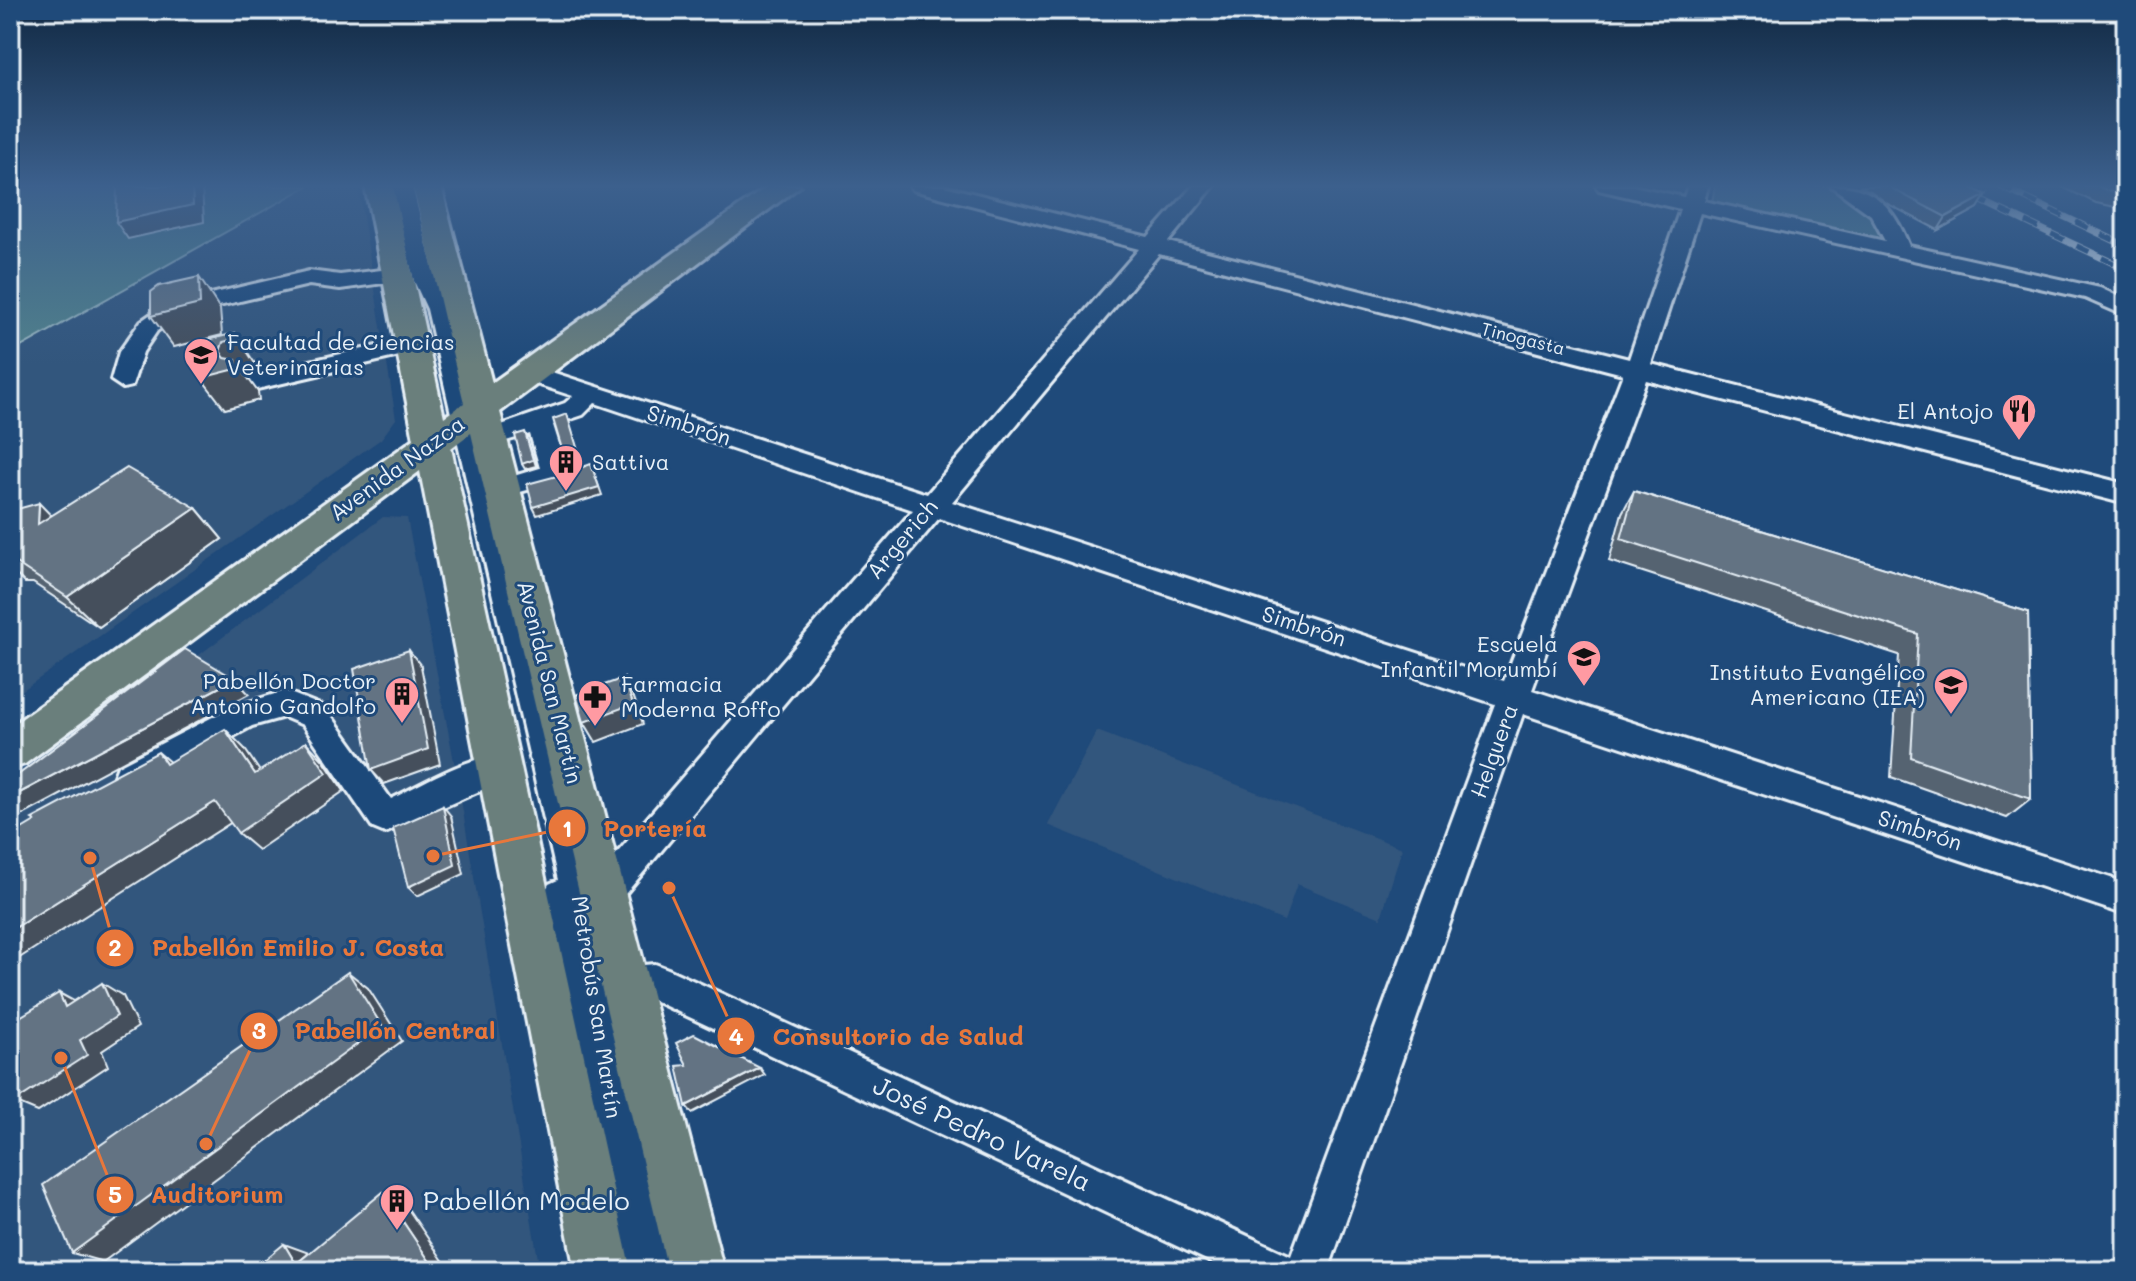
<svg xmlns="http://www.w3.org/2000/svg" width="2136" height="1281" font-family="Mali,sans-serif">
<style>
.built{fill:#33567d}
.green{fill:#51818b;stroke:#9cb9c2;stroke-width:2}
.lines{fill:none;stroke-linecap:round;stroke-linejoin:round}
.minor-casing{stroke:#e8f1f8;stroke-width:6}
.major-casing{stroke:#e8f1f8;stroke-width:6}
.minor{fill:#1f4a7a;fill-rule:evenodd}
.major{fill:#6a7f7c;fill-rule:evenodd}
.rail-casing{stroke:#e8f1f8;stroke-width:7}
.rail{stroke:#1f4a7a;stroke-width:5;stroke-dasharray:14;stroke-linecap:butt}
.wall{fill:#556371;stroke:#e8f1f8;stroke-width:2}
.shaded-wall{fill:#45505c;stroke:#e8f1f8;stroke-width:2}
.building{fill:#637383;stroke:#e8f1f8;stroke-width:2}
.labels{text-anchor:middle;stroke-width:6;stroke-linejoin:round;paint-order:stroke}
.far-street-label{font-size:18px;fill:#e8f1f8;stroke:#1f4a7a}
.poi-label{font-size:22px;fill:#e8f1f8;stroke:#1f4a7a;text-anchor:end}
.street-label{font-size:22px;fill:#e8f1f8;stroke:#1f4a7a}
.near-street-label{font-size:26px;fill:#e8f1f8;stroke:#1f4a7a}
.near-poi-label{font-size:26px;fill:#e8f1f8;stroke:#1f4a7a;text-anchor:start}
.leader{fill:none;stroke:#e8773b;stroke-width:3}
.callout-dot{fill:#e8773b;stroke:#1f4a7a;stroke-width:3}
.mark-label{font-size:24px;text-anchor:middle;font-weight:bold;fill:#fff}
.callout-label{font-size:24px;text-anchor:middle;font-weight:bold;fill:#e8773b;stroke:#1f4a7a;stroke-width:6;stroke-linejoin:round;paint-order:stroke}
</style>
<rect width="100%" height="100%" fill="#1f4a7a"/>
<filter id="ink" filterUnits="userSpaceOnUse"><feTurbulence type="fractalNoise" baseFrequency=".0125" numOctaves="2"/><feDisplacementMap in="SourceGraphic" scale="16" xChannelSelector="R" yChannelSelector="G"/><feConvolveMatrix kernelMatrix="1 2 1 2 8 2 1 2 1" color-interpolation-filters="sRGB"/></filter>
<g filter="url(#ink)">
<path class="built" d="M308 186H358L396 419 381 439 10 699V353Z
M383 517 407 518 458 782 540 1271H10V797Z
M1097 731 1402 848 1381 918 1297 884 1284 921 1048 825Z"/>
<path class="green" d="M10 186H308L10 353Z
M1715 186H1833L1864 203 1884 240 1712 202Z"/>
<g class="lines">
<g class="minor-casing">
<path id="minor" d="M392 186H412L436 281 451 309 481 432 565 403 573 396 518 378 515 372 527 364 927 494 1139 249 913 190 910 186H944L1148 237 1193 186H1214L1168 242 1629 359 1680 209 1599 190 1596 186H1633L1684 197 1688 186H1708L1704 201 1885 241 1871 215 1831 186C1873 184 1894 207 1909 246L2100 288 2126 300V316L2085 298 1700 213 1651 364 2126 484V504L1646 380 1532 690 2126 883V915L1523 714 1328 1271H1230L653 1000 616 1003 630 1106 672 1271H630L589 1091 572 1087 567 1073 543 895 549 884 558 880 427 309 414 281ZM1159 254 1623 374 1504 681 952 502ZM595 403 913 510 593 881 498 498 564 480 568 473 553 425 583 415ZM530 434 540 468 494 482 485 447ZM939 518 1495 704 1291 1256 668 969 655 964 611 968 600 909 616 905Z
M398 268 406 270 409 275 406 280 340 289 309 285 180 315 157 331 143 352 132 386 123 388 111 380 119 352 141 321 164 305 309 271 340 275Z
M412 338 424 346 421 351 257 389 248 387 245 381 248 375 257 373Z
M285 691 325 707 391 799C418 786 483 747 511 757L515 767 511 777 385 833 373 828 303 725 284 717 252 726 142 786 130 790 118 786 114 776 118 766 232 707Z"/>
</g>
<g class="major-casing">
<path id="major" d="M365 186H393L444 417 464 403 413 186H441L492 383 768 186H800L500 412 724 1271H668L471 433 451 448 631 1271H575L420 471 25 764 10 769V727L414 439Z"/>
</g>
<use href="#minor" class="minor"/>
<use href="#major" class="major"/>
<g class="rail-casing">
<path id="rail" d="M1950 186 2126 269
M2000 186 2126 246"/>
</g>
<use href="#rail" class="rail"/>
</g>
<path class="wall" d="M1859 186H1968L1986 195 1978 208 1938 230 1888 204 1871 191Z
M2060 186H2126V209L2096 203Z
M1634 491 2028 612 2031 799 2007 818 1891 777 1899 655 1609 561 1622 513Z
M196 508 222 539 99 627 33 583H25L10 569V511L51 515Z"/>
<path class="shaded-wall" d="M192 186H202L204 222 128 239 116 222Z
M1986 195 1978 208 1938 230 1946 217Z
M199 277 220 309 222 335 174 347 151 316Z
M235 333 256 365V370L245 374 258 392 259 400 225 409 201 378 220 351 223 342Z
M525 432 536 466 525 469 522 464Z
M591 464 602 495 537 515 533 507Z
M39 503 69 534 38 524Z
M196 508 222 539 99 627 67 597Z
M409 650 421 666 440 764 384 784 371 770Z
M624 678 634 698 643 724 596 742 584 722Z
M235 679 249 694 23 815 10 806V798Z
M225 729 244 748 274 792 255 774Z
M306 742 323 760 344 791 258 850 238 833Z
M158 752 179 770 166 764Z
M215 802 235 820 10 964V931Z
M443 806 451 816 464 874 417 896 408 887Z
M348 972 368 988 402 1041 103 1262 72 1253Z
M102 983 123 996 138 1027 102 1051 108 1066 38 1112 14 1102 80 1040Z
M59 993 81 1005 65 1007Z
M760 1068 765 1075 692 1113 686 1106Z
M383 1192 404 1203 450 1271H436Z
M284 1244 309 1253 296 1264Z"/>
<path class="building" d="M117 186H192L193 205 116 222Z
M1889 186H1968L1986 195 1946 217 1896 191Z
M2098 186H2126V194L2106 190Z
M199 277 200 304 151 316V292L159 286Z
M235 333V339L223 342 220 351 225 358 236 360V369L201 378 202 355 208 353V340Z
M567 414 583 467 591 464 599 487 533 507 527 484 561 475 567 466 553 419Z
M525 432 533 460 522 464 515 435Z
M127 468 196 508 67 597 10 559V511L39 503 38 524Z
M1634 491 2028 612 2031 799 1911 757 1918 634 1621 539Z
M185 649 235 679 10 798V781Z
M409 650 428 749 371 770 354 669Z
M624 678 633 704 584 722 576 695Z
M225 729 255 774 306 742 327 773 238 833 215 802 10 931V836L35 821 32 819 158 752 166 764Z
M443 806 455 865 408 887 393 828Z
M348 972 382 1026 72 1253 43 1185Z
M102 983 117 1016 80 1040 87 1055 14 1102 10 1092V1023L59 993 65 1007Z
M694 1034 760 1068 686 1106 677 1066 687 1065 676 1043Z
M383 1192 436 1271H251L284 1244 296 1264Z"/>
</g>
<linearGradient id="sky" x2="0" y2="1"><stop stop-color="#112943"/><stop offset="0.51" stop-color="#3c608d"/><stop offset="1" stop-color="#3c608d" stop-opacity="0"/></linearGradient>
<rect width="2136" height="365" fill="url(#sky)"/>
<defs>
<g id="university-pin" transform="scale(1.8)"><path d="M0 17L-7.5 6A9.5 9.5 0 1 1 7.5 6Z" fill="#ff9aa2" stroke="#1f4a7a"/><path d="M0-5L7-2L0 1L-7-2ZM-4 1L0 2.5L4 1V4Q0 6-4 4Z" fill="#111"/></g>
<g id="restaurant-pin" transform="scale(1.8)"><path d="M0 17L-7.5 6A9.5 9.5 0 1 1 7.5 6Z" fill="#ff9aa2" stroke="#1f4a7a"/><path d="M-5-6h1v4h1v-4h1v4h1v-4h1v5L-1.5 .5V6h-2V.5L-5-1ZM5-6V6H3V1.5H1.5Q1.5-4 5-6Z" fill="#111"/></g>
<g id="building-pin" transform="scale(1.8)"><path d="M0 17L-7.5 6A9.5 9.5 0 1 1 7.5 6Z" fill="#ff9aa2" stroke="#1f4a7a"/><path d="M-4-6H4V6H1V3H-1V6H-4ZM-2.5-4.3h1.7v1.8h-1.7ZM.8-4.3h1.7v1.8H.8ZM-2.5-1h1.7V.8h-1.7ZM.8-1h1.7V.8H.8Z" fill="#111"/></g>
<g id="school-pin" transform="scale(1.8)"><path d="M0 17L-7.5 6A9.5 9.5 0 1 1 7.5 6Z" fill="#ff9aa2" stroke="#1f4a7a"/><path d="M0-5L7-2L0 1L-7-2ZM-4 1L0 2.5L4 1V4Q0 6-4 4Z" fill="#111"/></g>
<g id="pharmacy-pin" transform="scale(1.8)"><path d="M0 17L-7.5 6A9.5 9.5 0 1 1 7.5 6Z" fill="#ff9aa2" stroke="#1f4a7a"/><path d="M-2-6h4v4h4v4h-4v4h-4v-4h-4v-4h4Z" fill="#111"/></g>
</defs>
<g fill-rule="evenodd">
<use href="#university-pin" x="201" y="355"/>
<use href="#restaurant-pin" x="2019" y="411"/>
<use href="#building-pin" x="566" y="462"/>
<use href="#school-pin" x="1584" y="657"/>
<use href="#school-pin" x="1951" y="685"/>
<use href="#building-pin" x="402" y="694"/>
<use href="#pharmacy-pin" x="595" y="697"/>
<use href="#building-pin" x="397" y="1201"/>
</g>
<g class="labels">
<g class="far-street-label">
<text transform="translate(1523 339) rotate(14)" y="6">Tinogasta</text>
</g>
<g class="poi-label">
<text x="227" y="350" text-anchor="start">Facultad de Ciencias<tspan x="227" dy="25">Veterinarias</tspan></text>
<text x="1993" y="419">El Antojo</text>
<text x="592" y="470" text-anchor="start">Sattiva</text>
<text x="1558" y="652">Escuela<tspan x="1558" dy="25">Infantil Morumbí</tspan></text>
<text x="1925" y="680">Instituto Evangélico<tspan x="1925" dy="25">Americano (IEA)</tspan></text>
<text x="376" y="689">Pabellón Doctor<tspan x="376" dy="25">Antonio Gandolfo</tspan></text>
<text x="621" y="692" text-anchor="start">Farmacia<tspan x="621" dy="25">Moderna Roffo</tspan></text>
</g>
<g class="street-label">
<text transform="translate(689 425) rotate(18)" y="8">Simbrón</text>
<text transform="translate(397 468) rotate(-36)" y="8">Avenida Nazca</text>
<text transform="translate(902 539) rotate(-50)" y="8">Argerich</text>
<text transform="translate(1304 626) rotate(18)" y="8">Simbrón</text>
<text transform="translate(550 682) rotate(76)" y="8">Avenida San Martín</text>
<text transform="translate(1494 751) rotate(-70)" y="8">Helguera</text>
<text transform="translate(1920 830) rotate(18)" y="8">Simbrón</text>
<text transform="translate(597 1007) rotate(81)" y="8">Metrobús San Martín</text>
</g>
<g class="near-street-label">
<text transform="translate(982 1134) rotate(25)" y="9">José Pedro Varela</text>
</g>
<g class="near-poi-label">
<text x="423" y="1210">Pabellón Modelo</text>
</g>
</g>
<path class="leader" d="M433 856L567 828M90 858L115 948M206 1144L259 1031M669 888L736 1036M61 1058L115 1195"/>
<g class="callout-dot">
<circle cx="433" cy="856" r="8"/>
<circle cx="90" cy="858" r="8"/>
<circle cx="206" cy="1144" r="8"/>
<circle cx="669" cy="888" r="8"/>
<circle cx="61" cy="1058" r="8"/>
<circle cx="567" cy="828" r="20"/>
<circle cx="115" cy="948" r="20"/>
<circle cx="259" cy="1031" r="20"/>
<circle cx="736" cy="1036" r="20"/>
<circle cx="115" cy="1195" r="20"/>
</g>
<g class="mark-label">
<text x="567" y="837">1</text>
<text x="115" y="956">2</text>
<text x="259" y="1039">3</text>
<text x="736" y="1045">4</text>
<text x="115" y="1203">5</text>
</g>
<g class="callout-label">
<text x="655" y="837">Portería</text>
<text x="298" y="956">Pabellón Emilio J. Costa</text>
<text x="395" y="1039">Pabellón Central</text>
<text x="898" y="1045">Consultorio de Salud</text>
<text x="217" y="1203">Auditorium</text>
</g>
<rect width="2136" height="1281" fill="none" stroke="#1f4a7a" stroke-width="40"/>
<rect x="20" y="20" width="2096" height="1241" fill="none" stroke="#e8f1f8" stroke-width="3" filter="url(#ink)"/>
</svg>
